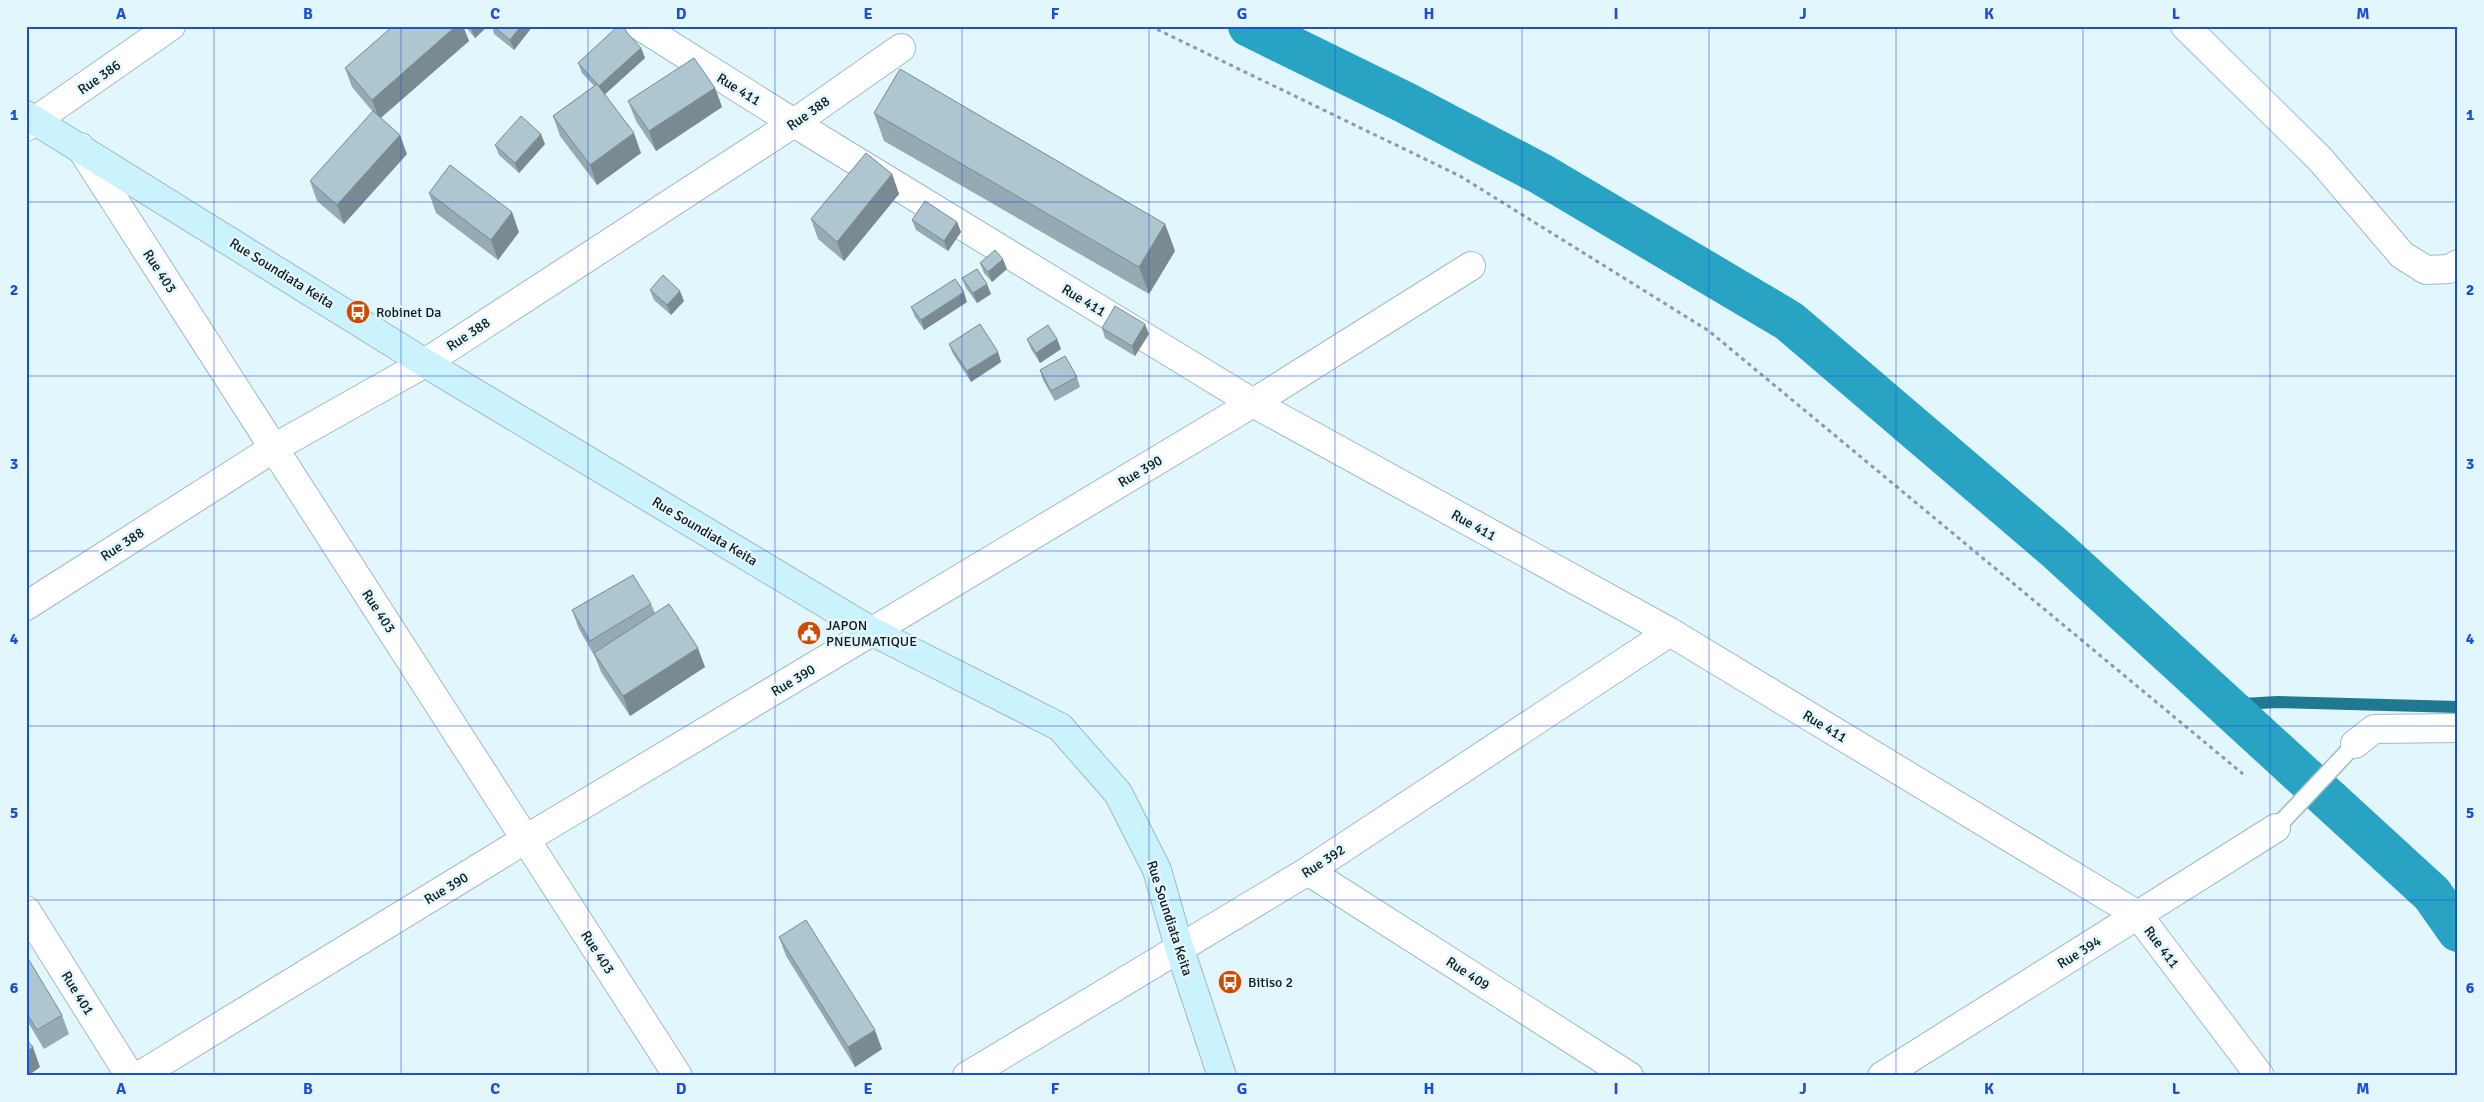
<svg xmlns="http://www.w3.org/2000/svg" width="2484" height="1102" font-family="Signika,sans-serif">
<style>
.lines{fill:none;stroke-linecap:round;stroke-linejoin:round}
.stream{stroke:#217991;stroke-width:12}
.canal{stroke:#29a3c4;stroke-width:42}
.lane-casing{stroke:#a1b9c2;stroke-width:19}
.street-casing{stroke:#a1b9c2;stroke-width:30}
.secondary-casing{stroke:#a1b9c2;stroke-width:30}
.path{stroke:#8c9ca1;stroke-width:3;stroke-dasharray:4 4;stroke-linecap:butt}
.lane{stroke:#fff;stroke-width:16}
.street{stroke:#fff;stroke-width:28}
.secondary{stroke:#caf3fe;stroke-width:28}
.wall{fill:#95aab2}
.shaded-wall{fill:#798b91}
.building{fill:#adc6cf;stroke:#798b91}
.grid{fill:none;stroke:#1d4ed8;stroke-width:1;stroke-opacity:0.55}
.labels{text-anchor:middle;stroke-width:5;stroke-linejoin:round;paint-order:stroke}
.street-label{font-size:14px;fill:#0f181b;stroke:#e1f6fd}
.poi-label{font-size:14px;fill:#0f181b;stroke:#e1f6fd;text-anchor:start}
.neatline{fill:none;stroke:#1d4ed8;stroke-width:2}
.grid-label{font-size:16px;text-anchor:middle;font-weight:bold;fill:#1d4ed8}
</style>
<rect width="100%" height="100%" fill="#e1f6fd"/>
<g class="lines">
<path class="stream" d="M2226 705 2277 702 2458 707"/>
<path class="canal" d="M1249 26 1404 102 1541 174 1789 321 2057 550 2432 894 2458 931"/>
<g class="lane-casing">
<path id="lane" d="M2276 828 2355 744"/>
</g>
<g class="street-casing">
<path id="street" d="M640 26 794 123 1253 403 1670 632 2138 915 2260 1076
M2185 26 2320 159 2402 255 2426 270 2449 269 2458 264
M26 127 171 26
M80 147 678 1076
M26 606 274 448 425 363 794 123 901 48
M2355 744 2374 729 2458 728
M1308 871 1629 1076
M26 910 130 1076
M139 1076 526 839 1253 403 1471 266
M967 1076 1308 871 1670 632
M1882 1076 2276 828"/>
</g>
<g class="secondary-casing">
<path id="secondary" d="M26 115 425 363 873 632 1060 727 1118 793 1157 870 1179 947 1222 1076"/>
</g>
<path class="path" d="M1150 26 1460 176 1709 331 2243 774"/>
<use href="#lane" class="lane"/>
<use href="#street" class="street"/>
<use href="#secondary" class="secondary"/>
</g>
<path class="wall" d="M393 26H463L469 41 381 118 407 154 344 224 317 201 310 181 373 112 352 87 345 68Z
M465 26H488L475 38Z
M492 26H533L514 50 494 34Z
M641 48 645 58 605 94 641 153 597 185 560 136 553 116 594 86 582 73 578 63Z
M715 88 722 107 656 151 636 121 628 101Z
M874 113 1165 224 1175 251 1149 294 884 141Z
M545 144 519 173 499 155 495 145Z
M892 174 899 194 844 261 818 239 811 219Z
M429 193 519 232 498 260 436 213Z
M912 220 957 222 961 232 948 251 916 230Z
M980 263 1007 269 992 282 984 273Z
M962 278 991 294 977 303 966 288Z
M650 290 684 301 671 315 654 300Z
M967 302 924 330 915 317 911 307Z
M1102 328 1149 334 1135 356 1105 338Z
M1027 339H1057L1061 349 1040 363 1031 349Z
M949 344 998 352 1001 362 971 382 953 354Z
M1040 370 1077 377 1080 387 1055 401 1043 380Z
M651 604 655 613 705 667 630 716 601 672 595 657 579 629 572 610Z
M779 937 882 1049 855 1067 786 956Z
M26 955 62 1015 69 1034 44 1049 26 1019Z"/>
<path class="shaded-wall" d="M456 26H463L469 41 379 119 372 100Z
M470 26H488L475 38Z
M521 26H533L514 50 510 40Z
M641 48 645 58 603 96 599 86Z
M715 88 722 107 656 151 649 131Z
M634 133 641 153 597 185 590 165Z
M541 134 545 144 519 173 515 163Z
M400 135 407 154 344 224 337 205Z
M892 174 899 194 844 261 837 242Z
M512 212 519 232 498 260 491 240Z
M957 222 961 232 948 251 944 241Z
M1165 224 1175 251 1149 294 1139 267Z
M1003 259 1007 269 992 282 988 272Z
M987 284 991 294 977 303 973 293Z
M680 291 684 301 671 315 667 305Z
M964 292 967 302 924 330 921 320Z
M1145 324 1149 334 1135 356 1132 346Z
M1057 339 1061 349 1040 363 1036 353Z
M998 352 1001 362 971 382 967 371Z
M698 648 705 667 630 716 623 696Z
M875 1030 882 1049 855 1067 848 1047Z
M33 1047 40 1067 28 1076H26V1052Z"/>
<path class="building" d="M393 26H456L372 100 345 68Z
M493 26H521L510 40Z
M618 26H621L641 48 599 86 578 63Z
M694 58 715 88 649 131 628 101Z
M900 69 1165 224 1139 267 874 113Z
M597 84 634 133 590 165 553 116Z
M373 111 400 135 337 205 310 181Z
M521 116 541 134 515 163 495 145Z
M866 153 892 174 837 242 811 219Z
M450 165 512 212 491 240 429 193Z
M925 201 957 222 944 241 912 220Z
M995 250 1003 259 988 272 980 263Z
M977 269 987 284 973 293 962 278Z
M663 275 680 291 667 305 650 290Z
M955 279 964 292 921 320 911 307Z
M1115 306 1145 324 1132 346 1102 328Z
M980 324 998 352 967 371 949 344Z
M1048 325 1057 339 1036 353 1027 339Z
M1065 356 1077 377 1051 391 1040 370Z
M633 575 651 604 590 641 572 610Z
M669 604 698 648 623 696 594 653Z
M806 920 875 1030 848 1047 779 937Z
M26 955 62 1015 37 1030 26 1012Z
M26 1039 33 1047 26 1052Z"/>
<path class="grid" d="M214 26V1076M401 26V1076M588 26V1076M775 26V1076M962 26V1076M1149 26V1076M1335 26V1076M1522 26V1076M1709 26V1076M1896 26V1076M2083 26V1076M2270 26V1076M26 202H2458M26 376H2458M26 551H2458M26 726H2458M26 900H2458"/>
<defs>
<g id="bus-disc" transform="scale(1.25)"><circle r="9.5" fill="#cf4b02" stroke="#e1f6fd"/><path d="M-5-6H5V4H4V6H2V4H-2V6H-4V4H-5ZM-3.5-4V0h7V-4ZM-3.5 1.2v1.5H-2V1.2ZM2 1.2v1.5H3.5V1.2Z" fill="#fff"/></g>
<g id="civic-disc" transform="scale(1.25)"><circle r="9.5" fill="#cf4b02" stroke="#e1f6fd"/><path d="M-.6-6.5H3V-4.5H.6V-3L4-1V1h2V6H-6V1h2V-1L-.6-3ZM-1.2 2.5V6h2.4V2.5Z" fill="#fff"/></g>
</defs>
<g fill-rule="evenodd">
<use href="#bus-disc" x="358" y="312"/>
<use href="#civic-disc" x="809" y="633"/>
<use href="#bus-disc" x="1230" y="982"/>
</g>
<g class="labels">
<g class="street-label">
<text transform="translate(99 77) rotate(-35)" y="5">Rue 386</text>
<text transform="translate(739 89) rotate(32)" y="5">Rue 411</text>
<text transform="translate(808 113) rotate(-35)" y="5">Rue 388</text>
<text transform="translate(160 271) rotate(57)" y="5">Rue 403</text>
<text transform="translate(282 273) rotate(32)" y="5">Rue Soundiata Keita</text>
<text transform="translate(1084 300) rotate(31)" y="5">Rue 411</text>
<text transform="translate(468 334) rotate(-33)" y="5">Rue 388</text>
<text transform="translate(1140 471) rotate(-31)" y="5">Rue 390</text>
<text transform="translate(1474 525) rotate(29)" y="5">Rue 411</text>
<text transform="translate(705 531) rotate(31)" y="5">Rue Soundiata Keita</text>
<text transform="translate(122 544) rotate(-33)" y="5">Rue 388</text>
<text transform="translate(379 611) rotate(57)" y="5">Rue 403</text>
<text transform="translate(793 680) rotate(-31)" y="5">Rue 390</text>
<text transform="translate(1825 726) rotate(31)" y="5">Rue 411</text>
<text transform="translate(1323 861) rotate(-33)" y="5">Rue 392</text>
<text transform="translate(446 888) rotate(-31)" y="5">Rue 390</text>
<text transform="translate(1170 918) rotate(72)" y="5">Rue Soundiata Keita</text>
<text transform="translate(2162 947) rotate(53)" y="5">Rue 411</text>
<text transform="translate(598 952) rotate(57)" y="5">Rue 403</text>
<text transform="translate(2079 952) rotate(-32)" y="5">Rue 394</text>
<text transform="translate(1468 973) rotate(33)" y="5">Rue 409</text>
<text transform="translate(78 993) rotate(58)" y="5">Rue 401</text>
</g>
<g class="poi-label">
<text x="376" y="317">Robinet Da</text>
<text x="826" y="630">JAPON<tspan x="826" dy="16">PNEUMATIQUE</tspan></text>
<text x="1248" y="987">Bitiso 2</text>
</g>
</g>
<rect width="2484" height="1102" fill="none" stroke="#e1f6fd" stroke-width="55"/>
<rect x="28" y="28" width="2428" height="1046" class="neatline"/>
<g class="grid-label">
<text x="121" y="19">A</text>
<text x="308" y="19">B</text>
<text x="495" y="19">C</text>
<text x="681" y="19">D</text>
<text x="868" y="19">E</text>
<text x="1055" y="19">F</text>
<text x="1242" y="19">G</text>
<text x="1429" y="19">H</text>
<text x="1616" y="19">I</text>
<text x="1803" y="19">J</text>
<text x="1989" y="19">K</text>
<text x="2176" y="19">L</text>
<text x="2363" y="19">M</text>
<text x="14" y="120">1</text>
<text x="2470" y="120">1</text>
<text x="14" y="295">2</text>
<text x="2470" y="295">2</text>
<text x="14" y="469">3</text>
<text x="2470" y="469">3</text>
<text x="14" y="644">4</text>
<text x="2470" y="644">4</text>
<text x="14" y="818">5</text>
<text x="2470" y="818">5</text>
<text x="14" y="993">6</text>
<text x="2470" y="993">6</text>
<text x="121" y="1094">A</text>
<text x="308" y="1094">B</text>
<text x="495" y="1094">C</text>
<text x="681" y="1094">D</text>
<text x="868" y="1094">E</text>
<text x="1055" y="1094">F</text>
<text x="1242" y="1094">G</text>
<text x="1429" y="1094">H</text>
<text x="1616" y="1094">I</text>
<text x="1803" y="1094">J</text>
<text x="1989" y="1094">K</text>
<text x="2176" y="1094">L</text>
<text x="2363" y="1094">M</text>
</g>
</svg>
